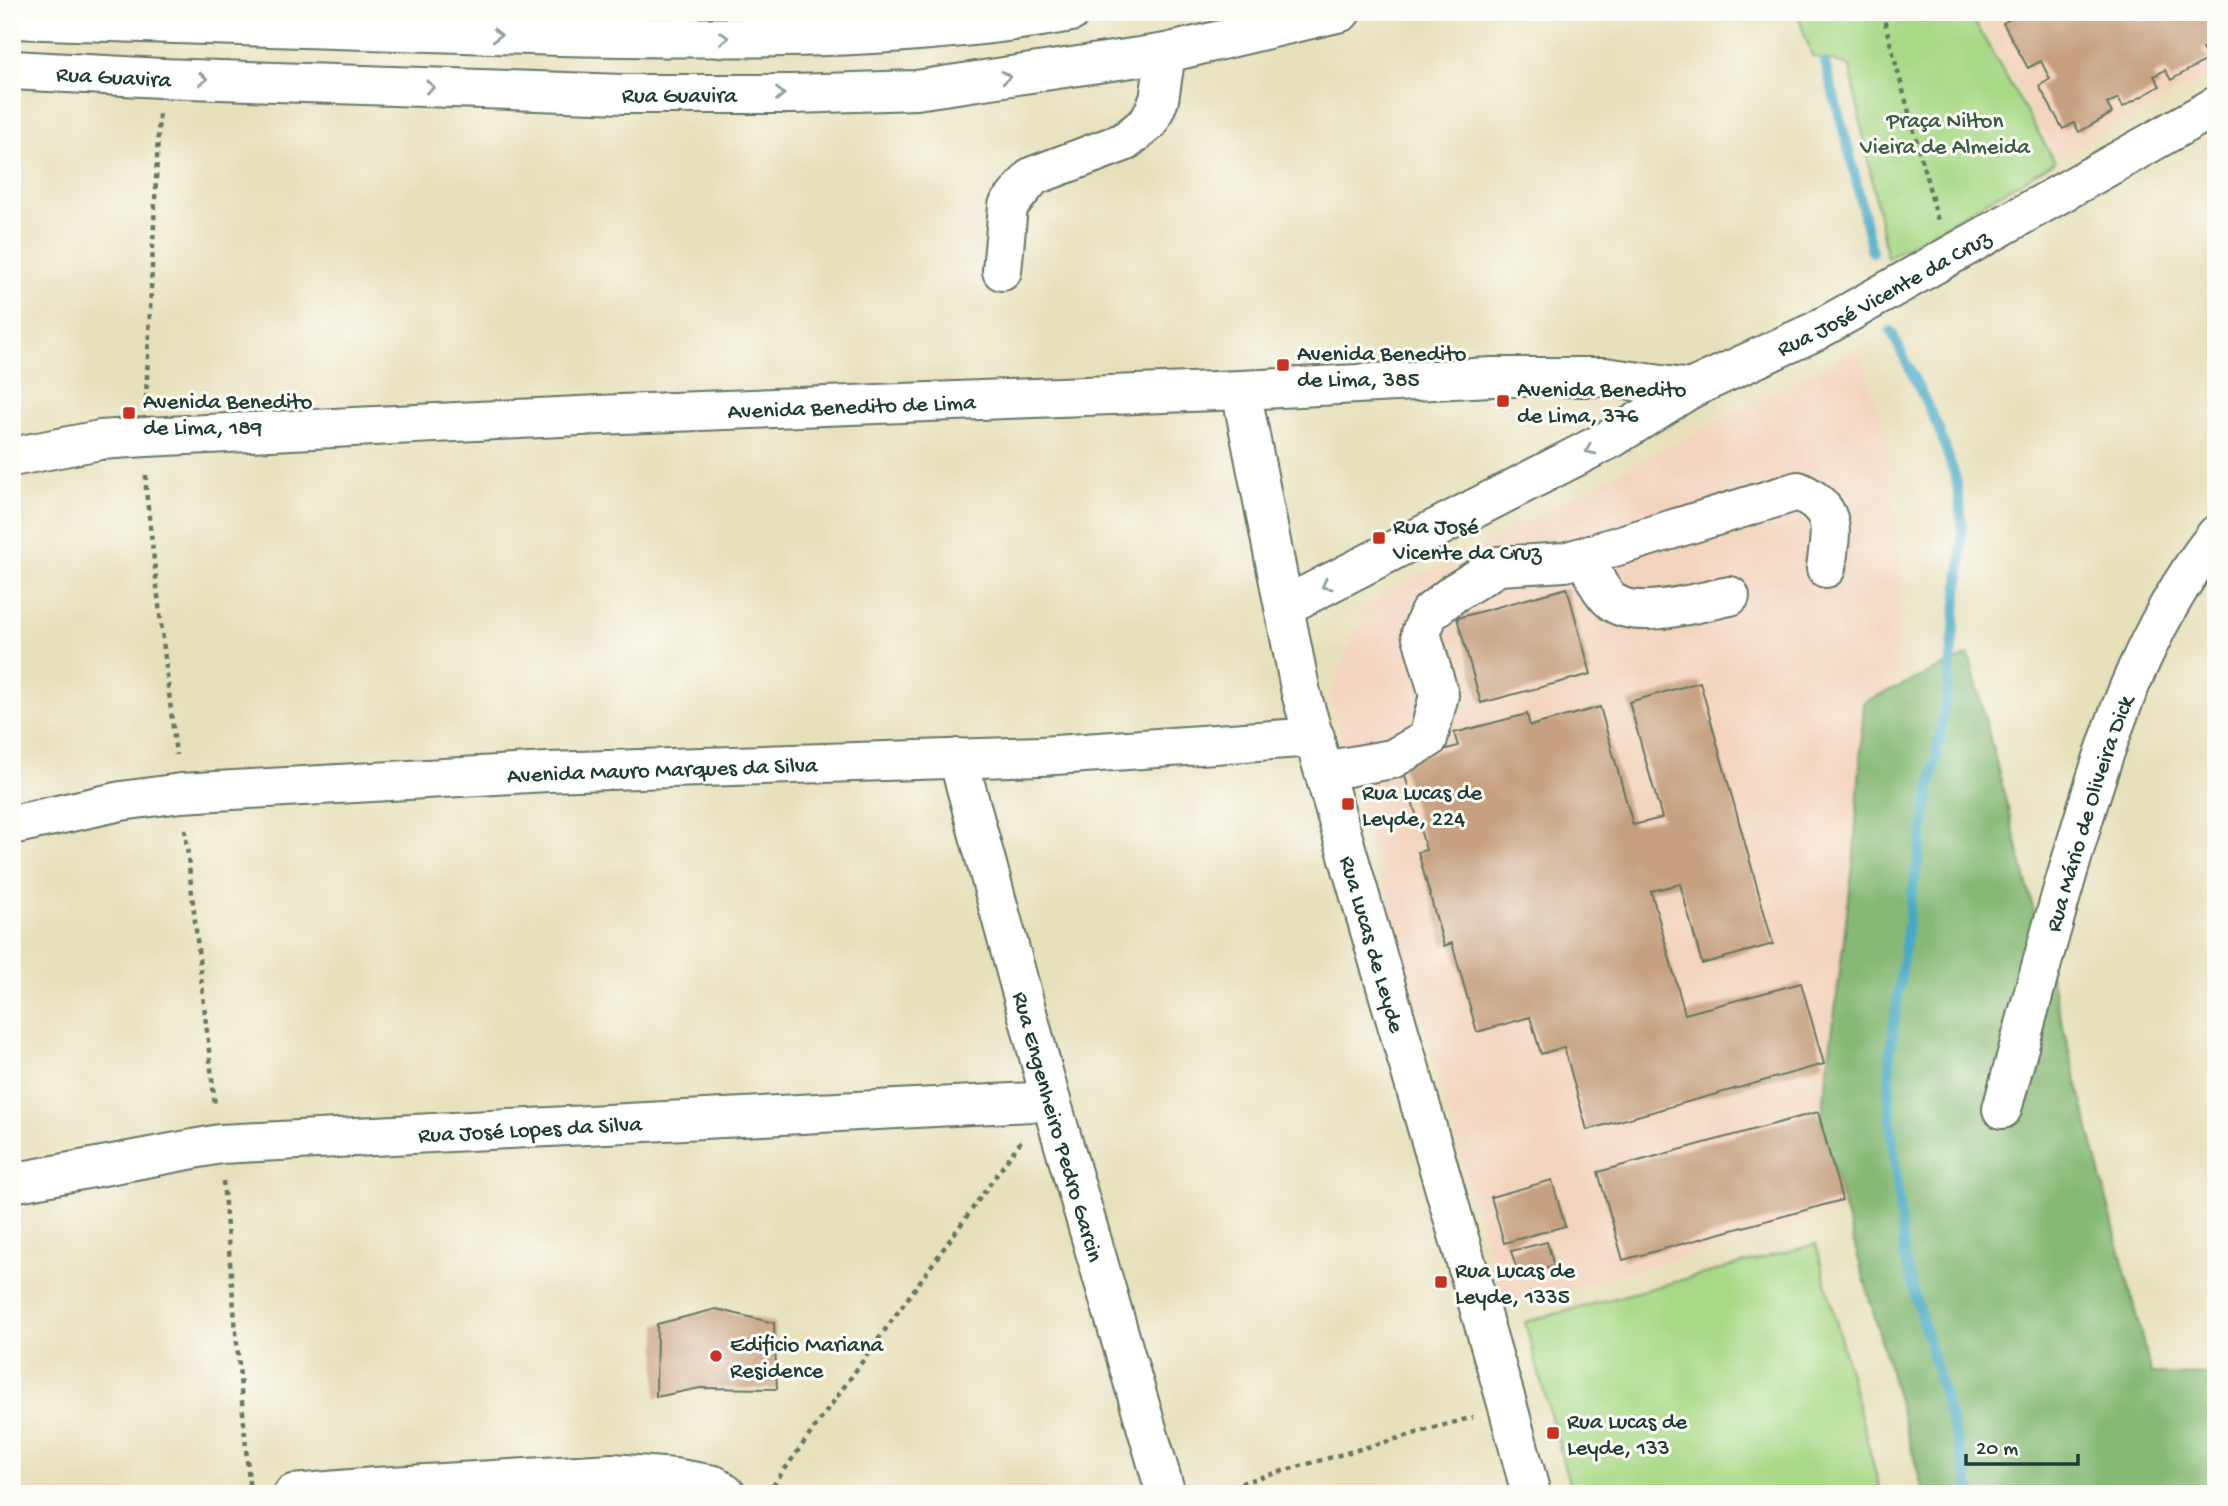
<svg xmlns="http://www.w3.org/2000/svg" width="2228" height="1506" font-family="'Gochi Hand',sans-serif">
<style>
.built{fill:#f3d4be}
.green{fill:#a9d987;stroke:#648b5e;stroke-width:2}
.forest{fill:#86b974;stroke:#527b54;stroke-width:2}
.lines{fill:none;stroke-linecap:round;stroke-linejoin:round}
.stream{stroke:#46aac6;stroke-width:10}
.building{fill:#c6a080}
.minor-casing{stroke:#657663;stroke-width:42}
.major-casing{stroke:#657663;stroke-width:42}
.highway-casing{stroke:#657663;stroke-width:42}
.path{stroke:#657663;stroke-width:4.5;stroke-dasharray:5 5;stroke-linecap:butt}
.minor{stroke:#fff;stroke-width:38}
.major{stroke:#fff;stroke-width:38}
.highway{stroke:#fff;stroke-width:38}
.oneway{stroke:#8f9e9a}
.poi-dot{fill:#c8321e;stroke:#fdfcf7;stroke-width:2.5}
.labels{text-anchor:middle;stroke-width:6;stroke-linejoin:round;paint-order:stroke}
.street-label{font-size:23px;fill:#1f3d34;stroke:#fdfcf7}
.park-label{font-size:23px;fill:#3b5c45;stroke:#fdfcf7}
.poi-label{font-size:23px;fill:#1f3d34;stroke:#fdfcf7;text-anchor:start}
</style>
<rect width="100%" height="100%" fill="#fdfcf7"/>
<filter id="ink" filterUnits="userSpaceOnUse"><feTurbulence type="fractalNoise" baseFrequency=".0143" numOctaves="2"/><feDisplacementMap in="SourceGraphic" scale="14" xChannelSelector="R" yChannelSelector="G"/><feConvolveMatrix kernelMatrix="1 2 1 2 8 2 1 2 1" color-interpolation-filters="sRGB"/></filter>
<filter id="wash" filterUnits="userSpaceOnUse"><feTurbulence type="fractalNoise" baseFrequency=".00686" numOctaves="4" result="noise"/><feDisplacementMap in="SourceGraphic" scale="28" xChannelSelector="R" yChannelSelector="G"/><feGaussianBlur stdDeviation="1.57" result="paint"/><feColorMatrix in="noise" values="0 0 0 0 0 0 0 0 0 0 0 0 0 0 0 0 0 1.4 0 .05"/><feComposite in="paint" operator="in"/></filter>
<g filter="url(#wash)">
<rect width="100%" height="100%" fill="#e8e0bb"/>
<path class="built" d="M1981 12H2216V71L2057 158 1977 14Z
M1858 348 1886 434 1901 562 1897 657 1843 1211 1505 1308 1329 696 1365 605Z"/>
<path class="green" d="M1797 12H1969L2055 162 1887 258 1850 66 1812 56Z
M1816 1244 1881 1494H1572L1525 1322Z"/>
<path class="forest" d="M1969 655 2151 1374 2216 1375V1494H1924L1821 1124 1854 857 1864 702Z"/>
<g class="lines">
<path class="stream" d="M1825 63 1851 158 1872 252
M1891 331 1938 427 1956 479 1962 522 1961 565 1947 695 1912 894 1890 1053 1889 1105 1905 1260 1972 1494"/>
</g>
<g id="blocks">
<path class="building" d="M2013 12H2216V42L2202 49 2208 59 2171 80 2165 70 2154 76 2160 86 2123 107 2118 98 2107 104 2112 113 2079 132 2074 123 2063 129 2039 86 2050 79 2041 61 2028 68 2003 23 2015 16Z
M1567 588 1591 674 1481 703 1457 618Z
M1700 682 1773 944 1702 964 1680 884 1651 891 1685 1014 1801 983 1824 1064 1587 1130 1564 1047 1541 1054 1530 1017 1477 1032 1452 943 1444 946 1418 852 1426 850 1401 761 1458 746 1454 733 1527 714 1530 726 1600 707 1633 825 1662 818 1629 702Z
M1818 1112 1842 1200 1623 1260 1598 1172Z
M1552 1180 1565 1226 1504 1243 1491 1197Z
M1547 1242 1554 1266 1519 1276 1511 1251Z
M716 1309 774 1323 777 1389 700 1388 656 1397 657 1324Z"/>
</g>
</g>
<g filter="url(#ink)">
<use href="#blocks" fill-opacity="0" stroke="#657663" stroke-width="2"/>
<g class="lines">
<g class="minor-casing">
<g id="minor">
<path d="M1002 271 1008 206 1033 176 1124 142 1149 122 1159 100 1166 53"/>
<path id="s1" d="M1241 390 1301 693 1508 1407 1531 1494"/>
<path id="s2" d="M12 457 100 440 146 437 621 414 1241 390 1491 377H1605L1690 389"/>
<path d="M1586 556C1593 573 1598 590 1613 602 1637 621 1702 601 1730 596"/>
<path id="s3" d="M1285 606 1614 437 1690 389 1816 331 2216 106"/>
<path id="s4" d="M958 758 1051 1101 1166 1494"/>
<path d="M1324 771 1392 759 1428 739 1439 695 1421 633 1429 613 1454 593 1498 566 1565 562 1798 491C1838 509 1831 530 1826 568"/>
<path id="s5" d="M12 825 121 801 181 793 547 772 1041 756 1315 737"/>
<path id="s6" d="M2002 1109C2025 1025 2047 942 2072 858 2105 743 2141 631 2216 535"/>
<path id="s7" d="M12 1183 220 1144 1051 1101"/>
<path d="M293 1494 375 1487 612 1473 674 1478 714 1485 726 1494"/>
</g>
</g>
<g class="major-casing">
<g id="major">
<path id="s8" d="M12 70 161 78 624 94H793L916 90 1166 53 1341 12"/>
</g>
</g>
<g class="highway-casing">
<path id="highway" d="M12 19C195 26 378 32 561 36 731 39 903 42 1071 12"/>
</g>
<path class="path" d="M1882 12 1938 221
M146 399 159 114
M146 475V490L176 755
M185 829 215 1106
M223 1181 250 1494
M767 1494 1021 1141
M1202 1494 1473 1417"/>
<use href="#minor" class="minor"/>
<use href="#major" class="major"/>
<use href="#highway" class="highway"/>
</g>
<defs><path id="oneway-chevron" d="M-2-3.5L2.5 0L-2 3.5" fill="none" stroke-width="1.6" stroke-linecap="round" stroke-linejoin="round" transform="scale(1.75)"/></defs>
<g class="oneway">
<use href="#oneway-chevron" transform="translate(497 35) rotate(1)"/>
<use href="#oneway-chevron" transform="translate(724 38) rotate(-2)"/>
<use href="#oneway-chevron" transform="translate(1006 77) rotate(-8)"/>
<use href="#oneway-chevron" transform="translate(203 79) rotate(2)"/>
<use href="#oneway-chevron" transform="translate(430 87) rotate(2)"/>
<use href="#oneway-chevron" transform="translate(780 94)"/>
<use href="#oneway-chevron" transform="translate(1590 450) rotate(153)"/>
<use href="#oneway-chevron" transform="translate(1326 585) rotate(152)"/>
</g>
</g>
<g class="poi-dot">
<rect x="1276" y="358" width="14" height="14" rx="3.5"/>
<rect x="1496" y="394" width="14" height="14" rx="3.5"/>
<rect x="122" y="406" width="14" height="14" rx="3.5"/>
<rect x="1372" y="531" width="14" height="14" rx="3.5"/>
<rect x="1341" y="797" width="14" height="14" rx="3.5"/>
<rect x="1434" y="1275" width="14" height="14" rx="3.5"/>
<circle cx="716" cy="1356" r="7"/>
<rect x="1546" y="1426" width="14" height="14" rx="3.5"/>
</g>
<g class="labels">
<g class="street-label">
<text dy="8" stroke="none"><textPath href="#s8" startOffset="102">Rua Guavira</textPath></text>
<text dy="8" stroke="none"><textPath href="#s8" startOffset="668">Rua Guavira</textPath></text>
<text dy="8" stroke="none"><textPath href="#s3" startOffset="676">Rua José Vicente da Cruz</textPath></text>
<text dy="8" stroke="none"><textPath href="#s2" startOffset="842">Avenida Benedito de Lima</textPath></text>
<text dy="8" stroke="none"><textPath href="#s5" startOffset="654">Avenida Mauro Marques da Silva</textPath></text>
<text dy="8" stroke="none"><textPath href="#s6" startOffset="308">Rua Mário de Oliveira Dick</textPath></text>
<text dy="8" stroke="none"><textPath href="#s1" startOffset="570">Rua Lucas de Leyde</textPath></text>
<text dy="8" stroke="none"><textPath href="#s4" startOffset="382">Rua Engenheiro Pedro Garcin</textPath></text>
<text dy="8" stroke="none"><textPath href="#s7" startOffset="522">Rua José Lopes da Silva</textPath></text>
</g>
<g class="park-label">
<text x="1945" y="127">Praça Nilton<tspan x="1945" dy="26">Vieira de Almeida</tspan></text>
</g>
<g class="poi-label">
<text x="1297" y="360">Avenida Benedito<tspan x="1297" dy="26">de Lima, 385</tspan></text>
<text x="1517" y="396">Avenida Benedito<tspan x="1517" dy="26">de Lima, 376</tspan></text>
<text x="143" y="408">Avenida Benedito<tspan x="143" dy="26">de Lima, 189</tspan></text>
<text x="1393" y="533">Rua José<tspan x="1393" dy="26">Vicente da Cruz</tspan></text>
<text x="1362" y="799">Rua Lucas de<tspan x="1362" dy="26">Leyde, 224</tspan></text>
<text x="1455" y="1277">Rua Lucas de<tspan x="1455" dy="26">Leyde, 1335</tspan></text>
<text x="730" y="1351">Edificio Mariana<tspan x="730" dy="26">Residence</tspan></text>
<text x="1567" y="1428">Rua Lucas de<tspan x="1567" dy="26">Leyde, 133</tspan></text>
</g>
</g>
<rect width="2228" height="1506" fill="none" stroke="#fdfcf7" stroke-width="42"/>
<path d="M1966 1454v10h112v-10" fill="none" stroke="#1f3d34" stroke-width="3.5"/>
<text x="1976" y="1454" font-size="21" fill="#1f3d34" stroke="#fdfcf7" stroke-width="5" paint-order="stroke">20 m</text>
</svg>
